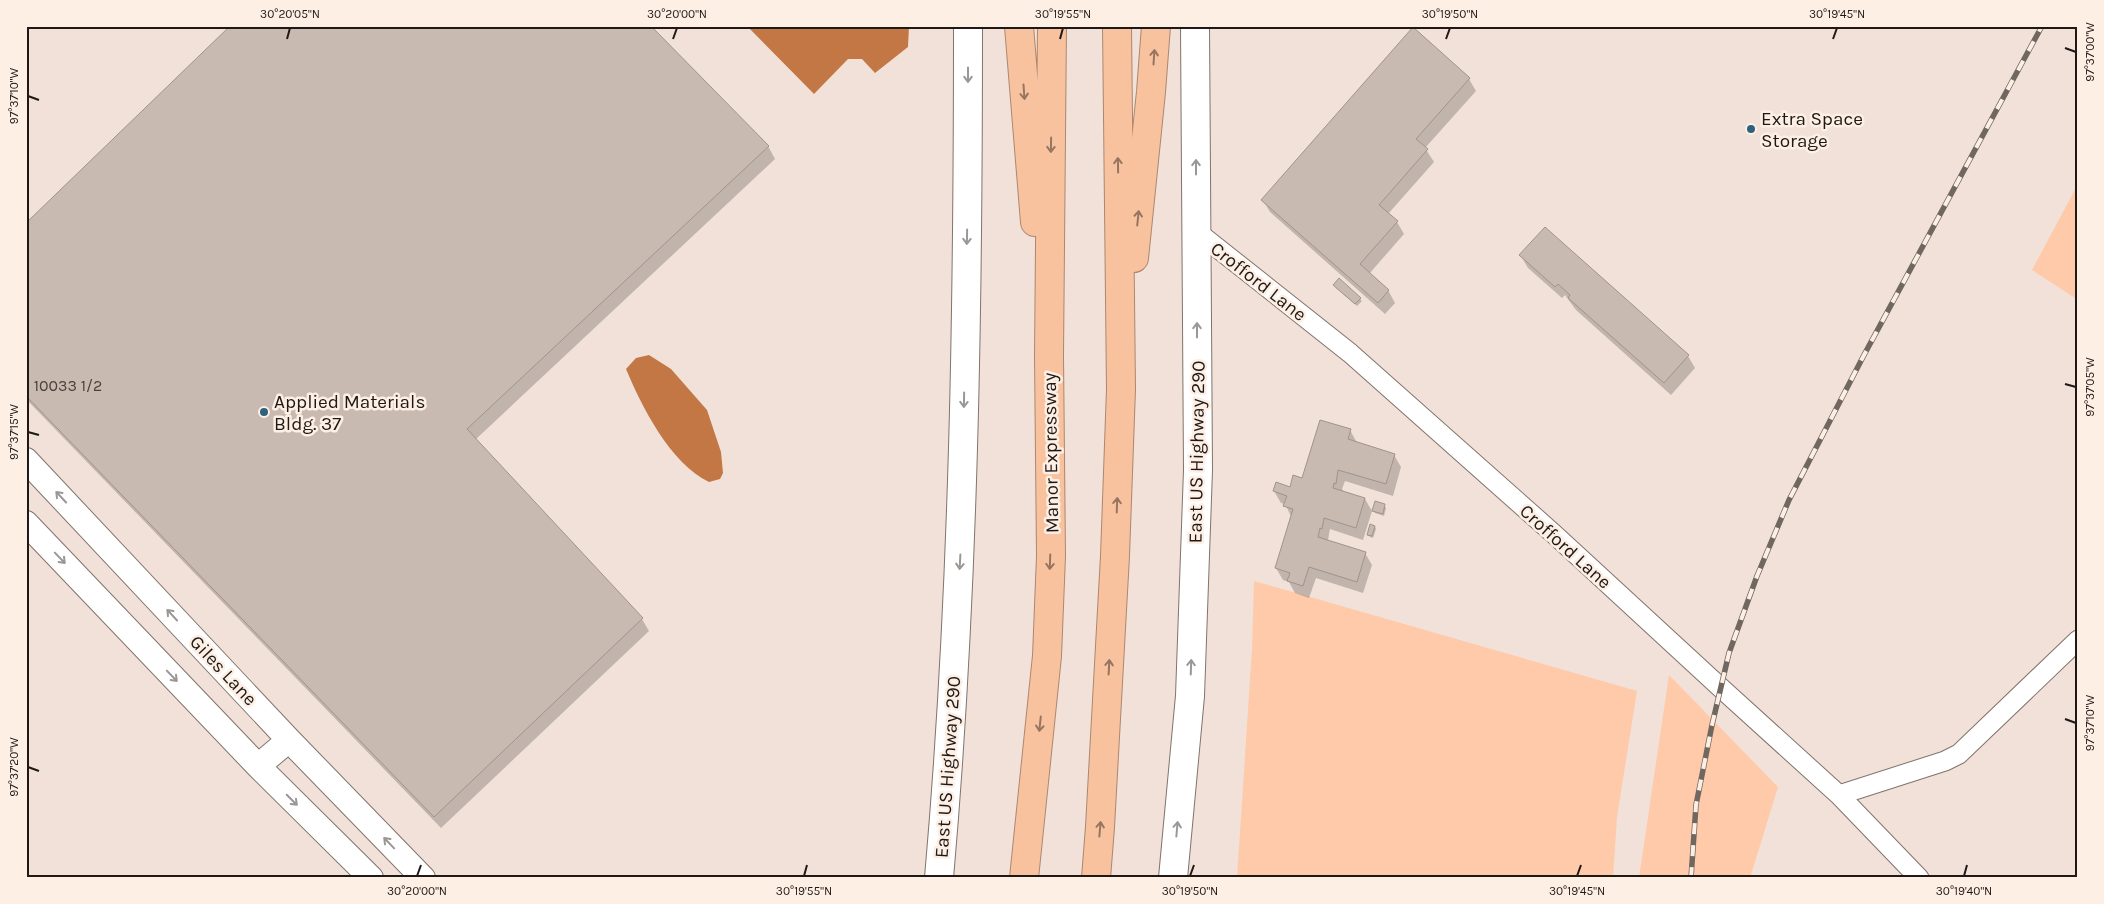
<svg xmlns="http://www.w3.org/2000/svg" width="2104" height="904" font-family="Karla,sans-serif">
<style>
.green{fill:#fecaa9}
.water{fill:#c27745}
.shadow{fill:#0003}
.building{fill:#c9bab1;stroke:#a1938a}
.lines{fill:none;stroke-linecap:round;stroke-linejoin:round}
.minor-casing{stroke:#81746b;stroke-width:21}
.tertiary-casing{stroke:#81746b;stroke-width:26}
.secondary-casing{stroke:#81746b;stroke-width:30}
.motorway-casing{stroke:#ac876f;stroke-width:30}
.minor{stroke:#fff;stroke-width:19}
.tertiary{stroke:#fff;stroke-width:24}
.secondary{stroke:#fff;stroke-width:28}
.motorway{stroke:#f9c29f;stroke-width:28}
.rail-casing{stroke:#706761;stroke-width:5.5}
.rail{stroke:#feefe5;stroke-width:4;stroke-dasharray:11;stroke-linecap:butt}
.oneway{stroke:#967661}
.oneway2{stroke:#9a9896}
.ticks{fill:none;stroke:#1e1916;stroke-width:2}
.poi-dot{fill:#2c627e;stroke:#feefe5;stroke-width:2}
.labels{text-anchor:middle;stroke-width:5;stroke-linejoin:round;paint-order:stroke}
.number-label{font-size:16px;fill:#49413d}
.poi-label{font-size:19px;fill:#1e1916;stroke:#feefe5;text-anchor:start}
.street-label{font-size:19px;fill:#1e1916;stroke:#feefe5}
.neatline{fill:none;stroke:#1e1916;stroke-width:2}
.ticks-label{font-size:12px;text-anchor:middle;fill:#1e1916}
</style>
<rect width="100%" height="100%" fill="#f1e1d8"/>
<path class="green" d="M2078 184V300L2032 270Z
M1254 581 1637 691 1617 817 1613 878H1237L1252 649Z
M1669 675 1778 787 1750 878H1639Z"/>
<path class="water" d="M747 26H909L908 47 875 73 862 59H848L814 94Z
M649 355 671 369 707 410 721 452 723 473 720 479 709 482C670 463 642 407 626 369L636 358Z"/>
<path class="shadow" d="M1469 79 1476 91 1425 148 1434 162 1388 214 1397 222 1404 234 1369 274 1388 290 1395 303 1385 314 1270 212 1263 200Z
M768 146 775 159 475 440 642 619 649 631 441 828 26 399V225Z
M1521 256 1688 356 1695 368 1671 395 1576 310 1565 295 1562 298 1528 268Z
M1339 280 1360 299 1362 301 1357 306 1336 288 1334 285Z
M1350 430 1357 443 1394 455 1401 467 1393 496 1345 481 1342 489 1344 492 1365 499 1372 511 1363 540 1330 529 1329 534 1328 541 1365 553 1372 565 1363 593 1316 578 1309 598 1295 593 1289 582 1283 580 1276 568 1292 518 1285 504 1281 503 1274 491 1290 488 1303 480Z
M1384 505 1386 508 1384 516 1375 513 1374 511Z
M1375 527 1376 529 1373 538 1370 537 1368 535Z"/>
<path class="building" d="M230 26H651L769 146 467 429 643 618 434 817 26 396V223Z
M1413 27 1470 78 1416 139 1428 149 1379 205 1398 221 1360 264 1389 290 1378 303 1261 200Z
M1545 227 1689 355 1664 383 1568 298 1570 295 1558 284 1555 287 1519 255Z
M1339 278 1361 298 1355 304 1333 285Z
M1320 420 1351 429 1348 439 1395 454 1386 484 1338 470 1336 484 1334 483 1333 488 1365 498 1356 528 1324 518 1322 529 1320 528 1318 537 1366 552 1357 582 1309 567 1303 586 1287 581 1290 573 1275 568 1293 509 1283 506 1287 496 1273 491 1276 482 1290 487 1293 475 1302 478Z
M1375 501 1385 504 1383 514 1372 511Z
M1370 524 1375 526 1372 536 1367 535Z"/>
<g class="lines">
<g class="minor-casing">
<path id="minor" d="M1196 231 1350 353 1555 535 1721 688 1839 795 1919 878
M1839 795 1945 761 1959 754 2078 640"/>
</g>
<g class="tertiary-casing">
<path id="tertiary" d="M26 460 289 740 423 878
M26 523 258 766 371 878
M258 766 289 740"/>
</g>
<g class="secondary-casing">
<path id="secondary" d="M939 878C964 595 968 310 968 26
M1173 878 1190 696 1198 470 1195 26"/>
</g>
<g class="motorway-casing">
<path id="motorway" d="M1019 26 1035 222
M1134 258 1151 92 1156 26
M1024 878 1047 656 1051 556 1049 356 1052 26
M1096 878 1100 827 1115 556 1121 389 1117 26"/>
</g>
<use href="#minor" class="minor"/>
<use href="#tertiary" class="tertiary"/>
<use href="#secondary" class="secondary"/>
<use href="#motorway" class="motorway"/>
<g class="rail-casing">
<path id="rail" d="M1691 878 1696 805 1712 725 1729 653 1757 576 1789 500 1864 355 2042 26"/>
</g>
<use href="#rail" class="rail"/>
</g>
<defs><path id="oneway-shaft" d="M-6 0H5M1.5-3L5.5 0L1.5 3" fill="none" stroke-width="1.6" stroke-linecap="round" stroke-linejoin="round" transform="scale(1.25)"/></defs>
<g class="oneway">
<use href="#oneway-shaft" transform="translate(1154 57) rotate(-86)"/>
<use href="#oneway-shaft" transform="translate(1024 92) rotate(86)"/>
<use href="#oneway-shaft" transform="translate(1051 145) rotate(91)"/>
<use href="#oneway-shaft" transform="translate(1118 165) rotate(-91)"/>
<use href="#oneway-shaft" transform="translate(1138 218) rotate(-84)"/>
<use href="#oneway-shaft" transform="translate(1117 505) rotate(-88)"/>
<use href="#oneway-shaft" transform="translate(1050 562) rotate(92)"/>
<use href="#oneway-shaft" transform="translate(1109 667) rotate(-87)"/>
<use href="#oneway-shaft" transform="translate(1040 724) rotate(96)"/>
<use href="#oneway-shaft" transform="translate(1100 829) rotate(-85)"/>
</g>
<g class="oneway2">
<use href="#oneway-shaft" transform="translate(968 75) rotate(90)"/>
<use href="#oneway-shaft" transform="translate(1196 167) rotate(-90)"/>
<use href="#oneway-shaft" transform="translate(967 237) rotate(91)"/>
<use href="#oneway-shaft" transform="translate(1197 330) rotate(-90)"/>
<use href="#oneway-shaft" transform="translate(964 400) rotate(91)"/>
<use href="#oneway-shaft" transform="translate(61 497) rotate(-133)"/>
<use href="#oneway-shaft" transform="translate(60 558) rotate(46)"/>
<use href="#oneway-shaft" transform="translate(960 562) rotate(93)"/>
<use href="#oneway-shaft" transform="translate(172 615) rotate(-133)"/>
<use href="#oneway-shaft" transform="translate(1191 667) rotate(-88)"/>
<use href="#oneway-shaft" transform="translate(172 676) rotate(46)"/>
<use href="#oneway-shaft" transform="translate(292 800) rotate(45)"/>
<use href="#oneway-shaft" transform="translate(1177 829) rotate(-85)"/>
<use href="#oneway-shaft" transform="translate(389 843) rotate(-134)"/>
</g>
<path class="ticks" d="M287 39 290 28M673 39 677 28M1060 39 1063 28M1446 39 1450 28M1833 39 1837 28M2065 48 2076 52M28 96 39 100M2065 384 2076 387M28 432 39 435M2065 719 2076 723M28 767 39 771M417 876 421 865M804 876 807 865M1190 876 1194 865M1577 876 1581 865M1964 876 1967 865"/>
<g class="poi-dot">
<circle cx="1751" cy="129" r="5"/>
<circle cx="264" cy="412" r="5"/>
</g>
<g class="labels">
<g class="number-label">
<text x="68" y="391">10033 1/2</text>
</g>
<g class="poi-label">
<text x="1761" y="125">Extra Space<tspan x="1761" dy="22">Storage</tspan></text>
<text x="274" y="408">Applied Materials<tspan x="274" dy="22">Bldg. 37</tspan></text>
</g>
<g class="street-label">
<text transform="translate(1259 281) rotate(38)" y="7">Crofford Lane</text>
<text transform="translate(1196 452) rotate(-89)" y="7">East US Highway 290</text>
<text transform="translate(1050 453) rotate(-91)" y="7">Manor Expressway</text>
<text transform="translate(1566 546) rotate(42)" y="7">Crofford Lane</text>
<text transform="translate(224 670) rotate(47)" y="7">Giles Lane</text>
<text transform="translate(947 767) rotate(-86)" y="7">East US Highway 290</text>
</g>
</g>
<rect width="2104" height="904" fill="none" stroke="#feefe5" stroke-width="55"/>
<rect x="28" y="28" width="2048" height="848" class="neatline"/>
<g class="ticks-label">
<text x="290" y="18">30°20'05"N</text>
<text x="677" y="18">30°20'00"N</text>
<text x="1063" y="18">30°19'55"N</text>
<text x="1450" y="18">30°19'50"N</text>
<text x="1837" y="18">30°19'45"N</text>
<text transform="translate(2090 52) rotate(-90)" y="4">97°37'00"W</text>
<text transform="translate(14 96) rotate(-90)" y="4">97°37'10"W</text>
<text transform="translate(2090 387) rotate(-90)" y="4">97°37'05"W</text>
<text transform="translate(14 432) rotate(-90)" y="4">97°37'15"W</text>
<text transform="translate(2090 723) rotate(-90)" y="4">97°37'10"W</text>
<text transform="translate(14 767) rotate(-90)" y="4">97°37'20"W</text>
<text x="417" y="895">30°20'00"N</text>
<text x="804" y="895">30°19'55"N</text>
<text x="1190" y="895">30°19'50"N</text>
<text x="1577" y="895">30°19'45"N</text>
<text x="1964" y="895">30°19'40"N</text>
</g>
</svg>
